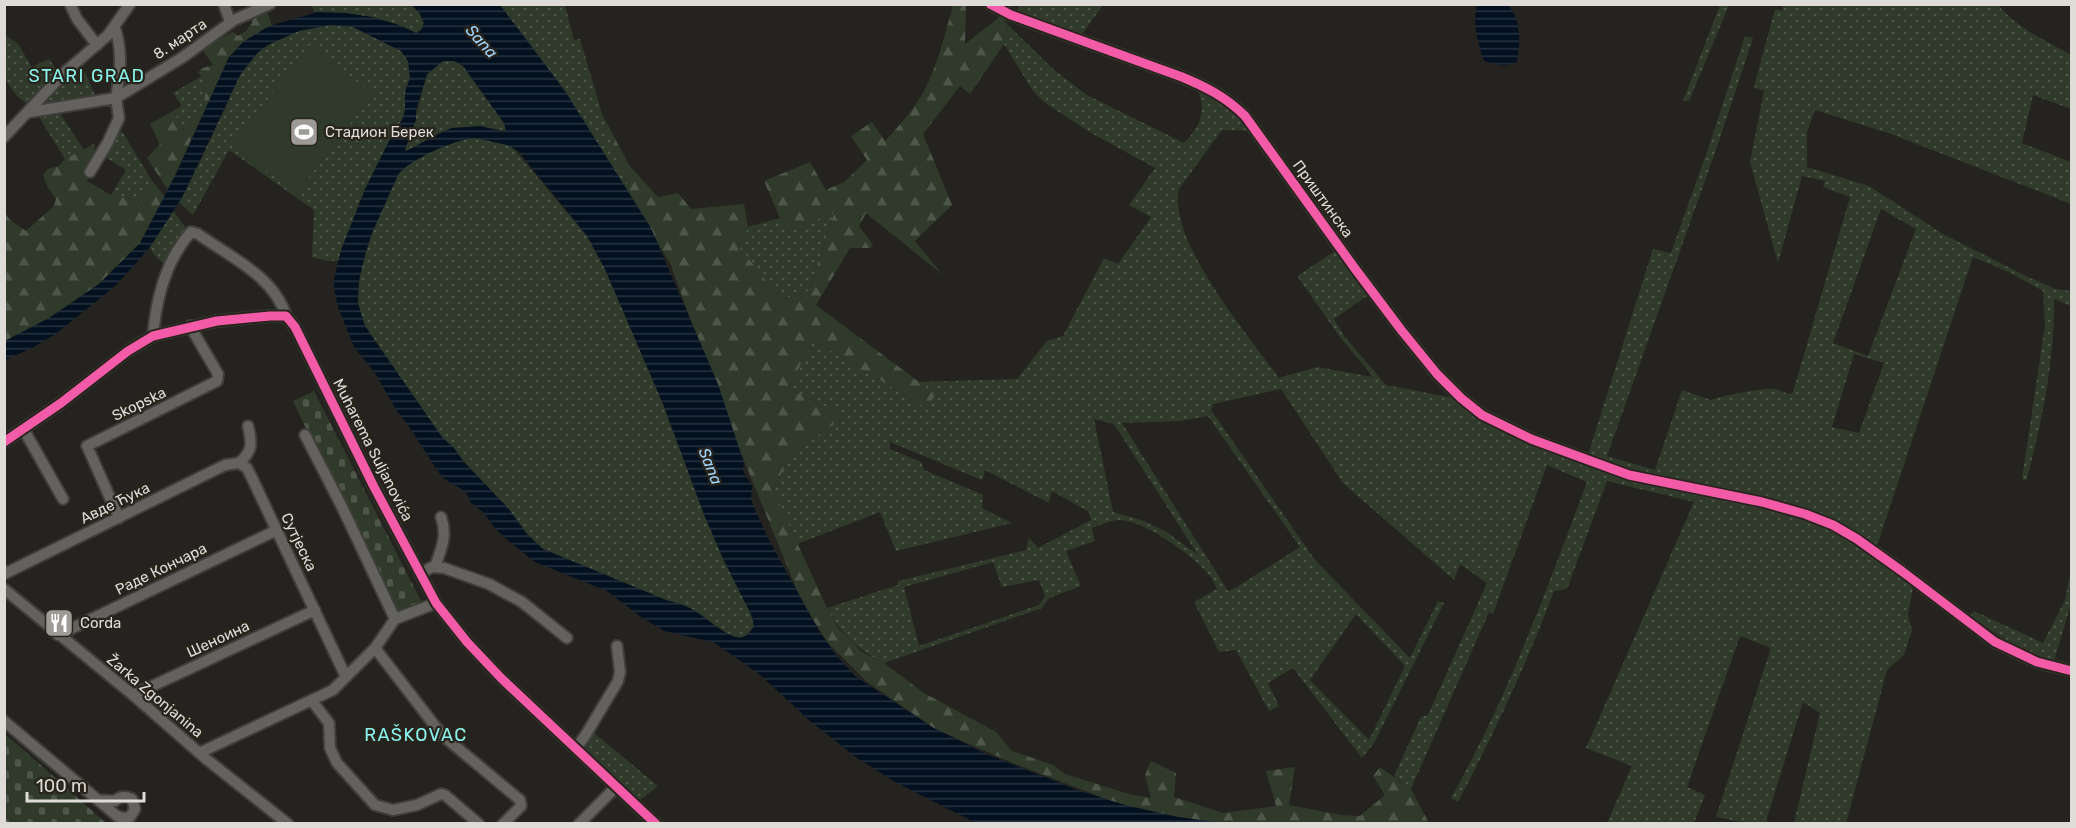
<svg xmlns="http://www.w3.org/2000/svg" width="2076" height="828" font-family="Rubik,sans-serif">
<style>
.grass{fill:url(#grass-dots);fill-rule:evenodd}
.forest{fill:url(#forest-firs)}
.cemetery{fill:url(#cemetery-stones)}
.pitch{fill:#2f3a2b}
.water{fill:url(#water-rules);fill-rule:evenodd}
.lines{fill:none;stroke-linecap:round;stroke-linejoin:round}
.minor-casing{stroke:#403e3a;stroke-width:14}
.minor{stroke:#63625e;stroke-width:10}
.cycleway-casing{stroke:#28241c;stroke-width:13}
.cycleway{stroke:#f35aa7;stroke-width:9}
.labels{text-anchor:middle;stroke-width:4.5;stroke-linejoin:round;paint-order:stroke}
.street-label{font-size:15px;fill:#dfdcd7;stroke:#28241c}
.poi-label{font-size:15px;fill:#dfdcd7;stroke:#28241c;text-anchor:start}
.water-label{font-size:16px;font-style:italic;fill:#9fd3fb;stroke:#28241c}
.quarter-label{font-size:18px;letter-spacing:1.5px;fill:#89f4ed;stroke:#28241c}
</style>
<defs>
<pattern id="grass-dots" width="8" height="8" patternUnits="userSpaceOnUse" patternTransform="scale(1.5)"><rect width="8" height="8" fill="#2f3a2b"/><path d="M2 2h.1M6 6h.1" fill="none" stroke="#4d5649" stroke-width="1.8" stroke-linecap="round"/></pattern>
<pattern id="forest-firs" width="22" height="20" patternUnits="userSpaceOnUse" patternTransform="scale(1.5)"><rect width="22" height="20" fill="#2f3a2b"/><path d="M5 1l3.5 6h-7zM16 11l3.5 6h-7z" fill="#4d5649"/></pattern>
<pattern id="cemetery-stones" width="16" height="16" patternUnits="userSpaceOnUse" patternTransform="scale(1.5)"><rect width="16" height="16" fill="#2f3a2b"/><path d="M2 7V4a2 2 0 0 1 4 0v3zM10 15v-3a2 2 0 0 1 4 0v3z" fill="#4d5649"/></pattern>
<pattern id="water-rules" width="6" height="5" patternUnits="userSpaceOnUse" patternTransform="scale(1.5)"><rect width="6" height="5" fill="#03101f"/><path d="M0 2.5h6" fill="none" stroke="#27323f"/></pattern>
</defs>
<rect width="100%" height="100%" fill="#25231f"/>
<path class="grass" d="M1020 4H1099L1102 6 1081 36 1022 14 1019 11 1018 8Z
M1782 4 1998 5C2018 29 2045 40 2071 55V109L2033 95 2022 143 2071 162V204L1891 134 1815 110 1807 132V167L1869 186 1943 234 2030 278 2056 289 2071 291V306L2054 299C2055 357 2042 425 2026 481L2022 479 2045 325 2043 291 2011 273 1973 257 1877 546C1827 506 1761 495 1700 484 1661 477 1624 467 1588 455L1653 249 1671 253 1709 146 1745 36 1753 38 1717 147 1607 456 1655 470 1682 390 1711 400C1719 396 1768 387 1775 389 1780 390 1784 393 1789 394L1793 392 1850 197 1823 187 1825 181 1802 176 1778 263 1750 162 1764 91 1754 87 1775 9 1783 11ZM1881 209 1916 229 1868 356 1833 343ZM1854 354 1884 363 1859 433 1832 427Z
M312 5H412L420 14 424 24 421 30 416 33C383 17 350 12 314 12Z
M498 5H565L574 40 580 39 602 114 636 208Z
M1720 5H1729L1689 101H1683Z
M331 25 353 27 401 51 408 61 410 78 406 87 405 114 365 189 338 261H327L312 257 314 210 229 150 193 215 179 202C196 173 209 141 224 111 230 99 234 85 241 73 261 41 295 28 331 25Z
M1008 25 1054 70 1087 95 1184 143C1203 124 1207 108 1195 84L1225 99 1253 131 1222 130 1179 189C1167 240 1249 336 1279 378L1317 367 1373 377 1340 337 1297 276 1337 250 1371 293 1334 319 1344 336 1386 385 1459 399 1519 437 1689 489 1827 523 1914 582 1908 614 1912 631 1904 655 1887 670 1846 823H1794L1820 713 1803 702 1766 821 1774 823H1747L1716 817 1771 648 1740 636 1687 787 1705 795 1694 823H1607L1632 766 1586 748 1694 502 1607 481 1567 589 1554 591C1527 663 1494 734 1458 802L1451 798C1507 699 1547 589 1587 482L1547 465 1493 614 1489 612 1411 789 1394 776 1421 717 1428 715 1487 583 1460 564 1454 580 1343 483 1281 389 1213 404 1211 410 1315 560 1410 658 1438 601 1444 603 1374 743 1362 758 1293 668 1268 683 1279 706 1269 711 1236 650 1219 652 1194 602 1217 589C1215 585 1213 580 1210 576 1195 557 1145 520 1119 520 1111 520 1100 525 1092 528L1095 541 1066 551 1081 586 1049 598 1042 608 884 663C857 649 842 635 827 608L898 585V581L1026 550 1029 538 1038 548 1091 520 1089 512 1052 491 1049 503 985 470 982 480 890 442V449L921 462 924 470 983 495 982 508 1012 523 896 551 880 512 797 544 773 490 790 456 844 416 789 388 813 340 928 409 934 394 917 382 1017 379 1047 341 1063 336 1104 258 1118 264 1151 217 1129 205 1155 168 1093 134 1045 103 1033 91 1004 44ZM1208 416 1300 547 1235 588 1228 591 1122 423 1180 421ZM1094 419 1114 424 1198 555 1165 531 1141 520 1113 512ZM993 562 1002 587 1039 580 1045 596 1039 605 919 646 904 587ZM1356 614 1405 666 1369 740 1310 680Z
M5 35 18 44 32 67 49 59 59 74 29 106 16 95 5 79Z
M443 61H454L463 66 504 123 506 131 491 128 438 133 407 151 405 150 411 135 427 74Z
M81 64 96 97 42 106V103Z
M202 76C213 99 197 113 185 132L173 111 182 106 173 93Z
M58 110 84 150 65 159 37 114Z
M116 130 123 133 151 179 142 201 111 195 126 170 102 155Z
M444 137 498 138 513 148 587 236 605 269 663 404 705 517 736 585 751 614 754 626C751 631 746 638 739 637 726 636 709 620 698 613 689 606 677 603 666 600L543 549 527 534 508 508 464 462 454 448 442 438 365 326C361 316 358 306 358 295 358 262 386 189 406 162 413 151 432 144 444 137Z
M173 211 186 228 166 265 154 255 150 247Z
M834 212 809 291 781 300 739 248 748 227 780 218 793 229Z
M2071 570V604L2054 661C2023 652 1997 634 1970 616L1974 611 2043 643 2065 600Z
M593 732 658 786 640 800 583 749V744Z"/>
<path class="forest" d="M953 5H966L965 44 1001 16 1008 25 1004 44 970 94 960 86 923 134 952 205 915 241 943 275 866 213 859 226 873 245 871 248H850L816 305 935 394 928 409 813 340 789 388 845 416 790 456 773 490 827 608 838 628 862 652 884 663 924 693 996 732 1012 751 1053 765 1065 774 1129 794 1151 798 1145 775 1151 761 1176 773 1174 797 1223 813 1276 806 1266 771 1295 767 1289 805 1341 815 1360 816 1385 795 1373 776 1380 767 1411 789 1429 823 1208 824 1166 818 1114 802 1013 763 935 729 866 681 827 642 801 600 723 409 670 263 636 208 602 114 629 165 658 197 678 193 691 209 744 204 748 227 740 248 781 300 809 291 834 213 793 229 780 218 764 181 810 162 826 190 844 182 867 160 851 136 872 122 885 141C902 123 919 103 929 81 940 56 946 30 953 5Z
M266 8 272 26 264 29 229 57 168 190 147 158 160 144 150 124 173 111 185 132C198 111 216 95 198 72L203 68 213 65 201 48 233 32 238 36 246 31 252 23 250 15Z
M94 144 96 157 87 181 111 195 142 201 151 179 165 197 140 243 99 284 49 318 5 341 4 212 10 220 26 231 54 206 56 199 47 186 43 175 48 169 59 166 65 159Z"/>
<path class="cemetery" d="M314 391 423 605 409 610 394 613 293 401Z
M4 734 18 745 106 823H5Z"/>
<path class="pitch" d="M309 45 373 94 297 193 232 146Z"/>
<path class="water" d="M412 5H500L565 91 651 228 718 384 744 463 743 471 752 486 751 498 753 505 770 542 818 629 836 655 855 676 932 727 986 754 1080 791 1125 805 1178 817 1224 823H976L895 782 857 758 810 721 759 674 713 642 664 631 641 617 607 591 535 562 505 538 495 528 483 512 471 503 466 492 443 478 435 467 412 431 395 408 375 373 354 347 338 307 334 289V279L341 250 365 189 395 129 402 120 405 110V92L410 78 408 61 401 51 353 27 331 25 299 31 268 45 258 52 240 75 183 196 152 244 138 261 116 285 56 334 32 348 5 360V341L49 318 99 284 140 243 178 170 229 57 243 42 264 29 276 24 318 12 346 13 372 17 399 25 416 33 421 30 424 23 420 14ZM443 61H454L463 66 504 123 506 131 503 132 481 126 451 128 406 151 405 149 416 120V110L427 74ZM475 138 507 145 518 151 587 236 605 269 663 404 705 517 724 561 751 614 754 626C751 631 746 638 739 638 726 636 709 620 698 613 689 606 677 603 666 600L543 549 527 534 508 508 464 462 454 448 442 437 365 326 358 303 359 280 366 252 372 233 398 175C408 160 456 139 475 138Z
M1477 5H1508C1522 20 1520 42 1517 62L1504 66 1484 61C1478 43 1472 24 1477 5Z"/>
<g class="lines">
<g class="minor-casing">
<path id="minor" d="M70 4 77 19 97 45
M224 4 230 22
M990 4 1011 15 1182 77C1206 87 1226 97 1245 116L1356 270 1402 331 1437 374 1461 398 1482 415 1531 439 1629 475 1762 502 1805 514 1833 525 1857 539 1903 572 1995 642 2037 662 2072 671
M30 112 116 98C120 74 123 52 115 28
M4 137 64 73 108 35 130 4
M90 172 108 142 119 118 116 98 183 57 234 20 270 4
M153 336C156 300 166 260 191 232L198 234C230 257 274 276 286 316
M248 426C252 443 253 451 239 463L247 468 251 476 346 677
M24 430 63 499
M305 435 342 507 395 619
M4 442 61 403 128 351 153 336 217 321 270 316H286L295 327 374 487 436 603 467 642 501 678 656 824
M119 518 87 446 217 381 218 374 190 326
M435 567C441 549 448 536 441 517
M4 574 225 465 239 463
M420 574 432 567 444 568 489 584 522 602 567 638
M4 589 133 695 205 758 288 824
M58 635 277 530
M375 648 442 735 520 800 521 806 503 824
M133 695 315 610
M312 701 329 723 330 748 337 763 375 805 393 810 417 805 441 794 445 795 479 824
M4 721 117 816 122 818 130 817 135 809 132 799C125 796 120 796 115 801L98 800
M576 748 585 736 618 681 620 672 617 646
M199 753 333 690 375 648 395 619 436 603
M579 824 617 786"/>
</g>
<use href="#minor" class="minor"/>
<g class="cycleway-casing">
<path id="cycleway" d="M990 4 1011 15 1182 77C1206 87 1226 97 1245 116L1356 270 1402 331 1437 374 1461 398 1482 415 1531 439 1629 475 1762 502 1805 514 1833 525 1857 539 1903 572 1995 642 2037 662 2072 671
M4 442 61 403 128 351 153 336 217 321 270 316H286L295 327 374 487 436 603 467 642 501 678 656 824"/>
</g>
<use href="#cycleway" class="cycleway"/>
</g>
<defs>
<g id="stadium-square" transform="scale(1.5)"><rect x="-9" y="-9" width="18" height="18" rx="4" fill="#9e9b97" stroke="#28241c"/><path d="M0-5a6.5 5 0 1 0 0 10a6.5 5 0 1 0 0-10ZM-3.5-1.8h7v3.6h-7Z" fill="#fff"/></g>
<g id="restaurant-square" transform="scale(1.5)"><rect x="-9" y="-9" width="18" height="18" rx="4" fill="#9e9b97" stroke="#28241c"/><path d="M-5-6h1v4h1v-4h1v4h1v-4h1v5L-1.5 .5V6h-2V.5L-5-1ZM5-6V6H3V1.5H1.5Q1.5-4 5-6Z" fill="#fff"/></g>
</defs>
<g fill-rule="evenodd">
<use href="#stadium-square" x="304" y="132"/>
<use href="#restaurant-square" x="59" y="623"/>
</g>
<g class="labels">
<g class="street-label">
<text transform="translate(180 39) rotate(-34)" y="5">8. марта</text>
<text transform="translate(1323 199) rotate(54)" y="5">Приштинска</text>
<text transform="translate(139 404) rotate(-26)" y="5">Skopska</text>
<text transform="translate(373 450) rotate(63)" y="5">Muharema Suljanovića</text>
<text transform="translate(115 503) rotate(-26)" y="5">Авде Ћука</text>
<text transform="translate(299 542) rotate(64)" y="5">Сутјеска</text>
<text transform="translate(161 569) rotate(-26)" y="5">Раде Кончара</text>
<text transform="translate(218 639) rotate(-25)" y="5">Шеноина</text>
<text transform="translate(155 696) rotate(40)" y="5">Žarka Zgonjanina</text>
</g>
<g class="poi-label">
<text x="325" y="137">Стадион Берек</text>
<text x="80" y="628">Corda</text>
</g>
<g class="water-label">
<text transform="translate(482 41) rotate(48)" y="6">Sana</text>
<text transform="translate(711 466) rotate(68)" y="6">Sana</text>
</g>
<g class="quarter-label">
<text x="87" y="82">STARI GRAD</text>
<text x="416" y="741">RAŠKOVAC</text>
</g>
</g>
<rect width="2076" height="828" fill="none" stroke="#dfdcd7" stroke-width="12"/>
<path d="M27 792v9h117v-9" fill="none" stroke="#dfdcd7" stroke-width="3"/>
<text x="36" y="792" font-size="18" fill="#dfdcd7" stroke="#28241c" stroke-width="4.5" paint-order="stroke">100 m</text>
</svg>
